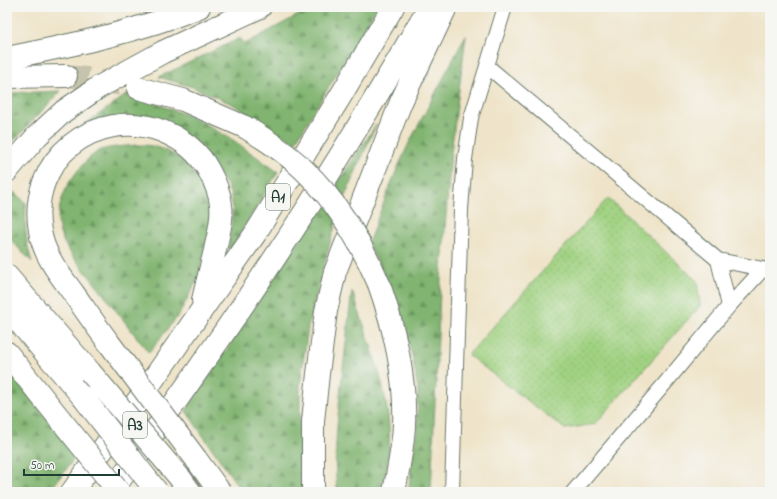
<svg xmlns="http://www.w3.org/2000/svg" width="777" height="499" font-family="'Indie Flower',sans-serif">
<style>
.forest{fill:url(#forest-firs);stroke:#507852}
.park{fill:url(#park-dots);stroke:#60885a}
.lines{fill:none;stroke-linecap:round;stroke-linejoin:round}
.highway-tunnel{stroke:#c5c3ab;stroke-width:22;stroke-dasharray:22 11;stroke-linecap:butt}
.street-casing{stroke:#687768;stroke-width:16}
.highway-casing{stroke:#687768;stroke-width:24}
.street{stroke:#fff;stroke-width:14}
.highway{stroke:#fff;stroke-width:22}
.highway-bridge-casing{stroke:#687768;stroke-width:24;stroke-linecap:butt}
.highway-bridge{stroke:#fff;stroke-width:22}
.labels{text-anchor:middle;stroke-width:4;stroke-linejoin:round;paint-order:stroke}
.shield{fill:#f6f6f2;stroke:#60746d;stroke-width:1}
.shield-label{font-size:15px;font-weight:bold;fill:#1f3d34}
</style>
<defs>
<pattern id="forest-firs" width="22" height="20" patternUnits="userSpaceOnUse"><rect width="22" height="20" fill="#80b46f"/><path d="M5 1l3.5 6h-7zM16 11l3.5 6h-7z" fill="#68945c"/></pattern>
<pattern id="park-dots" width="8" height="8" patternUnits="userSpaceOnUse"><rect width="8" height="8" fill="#a0d281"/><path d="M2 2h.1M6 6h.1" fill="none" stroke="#89b570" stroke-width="1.8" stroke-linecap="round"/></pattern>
</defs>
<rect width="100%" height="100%" fill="#f6f6f2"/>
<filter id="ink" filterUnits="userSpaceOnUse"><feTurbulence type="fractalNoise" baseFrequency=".025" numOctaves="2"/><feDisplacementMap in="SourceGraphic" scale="8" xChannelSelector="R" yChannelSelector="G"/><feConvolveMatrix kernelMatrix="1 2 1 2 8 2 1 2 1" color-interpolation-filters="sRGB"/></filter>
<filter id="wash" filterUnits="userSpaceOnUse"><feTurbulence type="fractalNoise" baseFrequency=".012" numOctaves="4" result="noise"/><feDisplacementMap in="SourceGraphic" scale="16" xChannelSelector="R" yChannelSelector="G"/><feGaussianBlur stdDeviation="0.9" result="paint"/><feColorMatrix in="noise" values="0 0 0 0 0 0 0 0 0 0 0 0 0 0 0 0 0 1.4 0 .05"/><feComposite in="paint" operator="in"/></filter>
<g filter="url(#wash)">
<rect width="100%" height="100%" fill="#efe4c9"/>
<path class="forest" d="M313 7H377L295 143 234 105 193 87 159 77 240 38 245 44Z
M466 35 451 153 440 292 431 492H408L417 429 418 389 412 356 405 325 394 294 368 243 397 169 410 141Z
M61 91 7 148V93Z
M129 93 196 119 233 140 278 172 228 253 233 213 231 196 227 185 190 139 81 127Z
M376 125 345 196 331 239 308 327 300 386V473L302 492H242L186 411Z
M137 145C142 145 148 145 152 146 189 154 211 189 211 224L198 278 180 313 149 353C130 329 112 305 93 281 81 266 66 251 60 233 55 216 61 198 69 183 76 172 88 156 101 150 109 147 128 146 137 145Z
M7 186 26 203C25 226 25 240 32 262L7 236Z
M352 291C369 342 396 405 388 459 387 470 383 481 381 492H337C333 453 338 415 342 376 346 347 348 319 352 291Z
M7 367 76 456 49 492H7Z"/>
<path class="park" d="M608 198 697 281 700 306 595 424 565 429 468 355Z"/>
</g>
<g filter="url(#ink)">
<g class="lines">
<path class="highway-tunnel" d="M66 76 86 78 138 88"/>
<g class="street-casing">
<path id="street" d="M487 66 718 260 763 269
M718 260 729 306
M452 492 461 209 465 159 471 118 505 7
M573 492 667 381 729 306 763 269 770 272"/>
</g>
<g class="highway-casing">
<path id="highway" d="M7 58C72 45 137 32 199 7
M7 77 66 76
M138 88 183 100 245 127
M7 171 37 136 64 111 99 87 163 52 260 7
M7 276 90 372
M379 284C394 327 406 379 404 425 403 448 398 470 394 492
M7 308 83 397
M109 343C97 327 86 311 74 294 60 275 44 256 40 231 27 160 95 106 162 131 182 139 199 152 209 171 215 182 220 193 221 205 223 220 218 235 215 250 211 266 207 283 203 300
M7 353 60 419
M196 459 220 492
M180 478 190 492
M72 492 152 381 255 234 340 97 393 7
M111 492C179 398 247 302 310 204 351 139 391 73 429 7
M313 492V421L318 374 326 311 335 272 401 102 446 7"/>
</g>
<use href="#street" class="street"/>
<use href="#highway" class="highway"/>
<g class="highway-bridge-casing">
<path id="highway-bridge" d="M245 127C265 139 285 152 302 168 337 201 360 240 379 284
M109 343 196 459
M90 372 180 478
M83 397 157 492
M60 419 119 492"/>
</g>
<use href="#highway-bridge" class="highway-bridge"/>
</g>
</g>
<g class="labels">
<g class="shield">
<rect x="266" y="184" width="24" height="26" rx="3"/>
<rect x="123" y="412" width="24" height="26" rx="3"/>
</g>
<g class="shield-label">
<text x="278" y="202">A1</text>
<text x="135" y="430">A3</text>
</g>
</g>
<rect width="777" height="499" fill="none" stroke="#f6f6f2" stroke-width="24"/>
<path d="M24 469v6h95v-6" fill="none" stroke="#1f3d34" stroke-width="2"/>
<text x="30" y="469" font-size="12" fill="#1f3d34" stroke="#f6f6f2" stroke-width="3" paint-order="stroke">50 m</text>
</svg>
